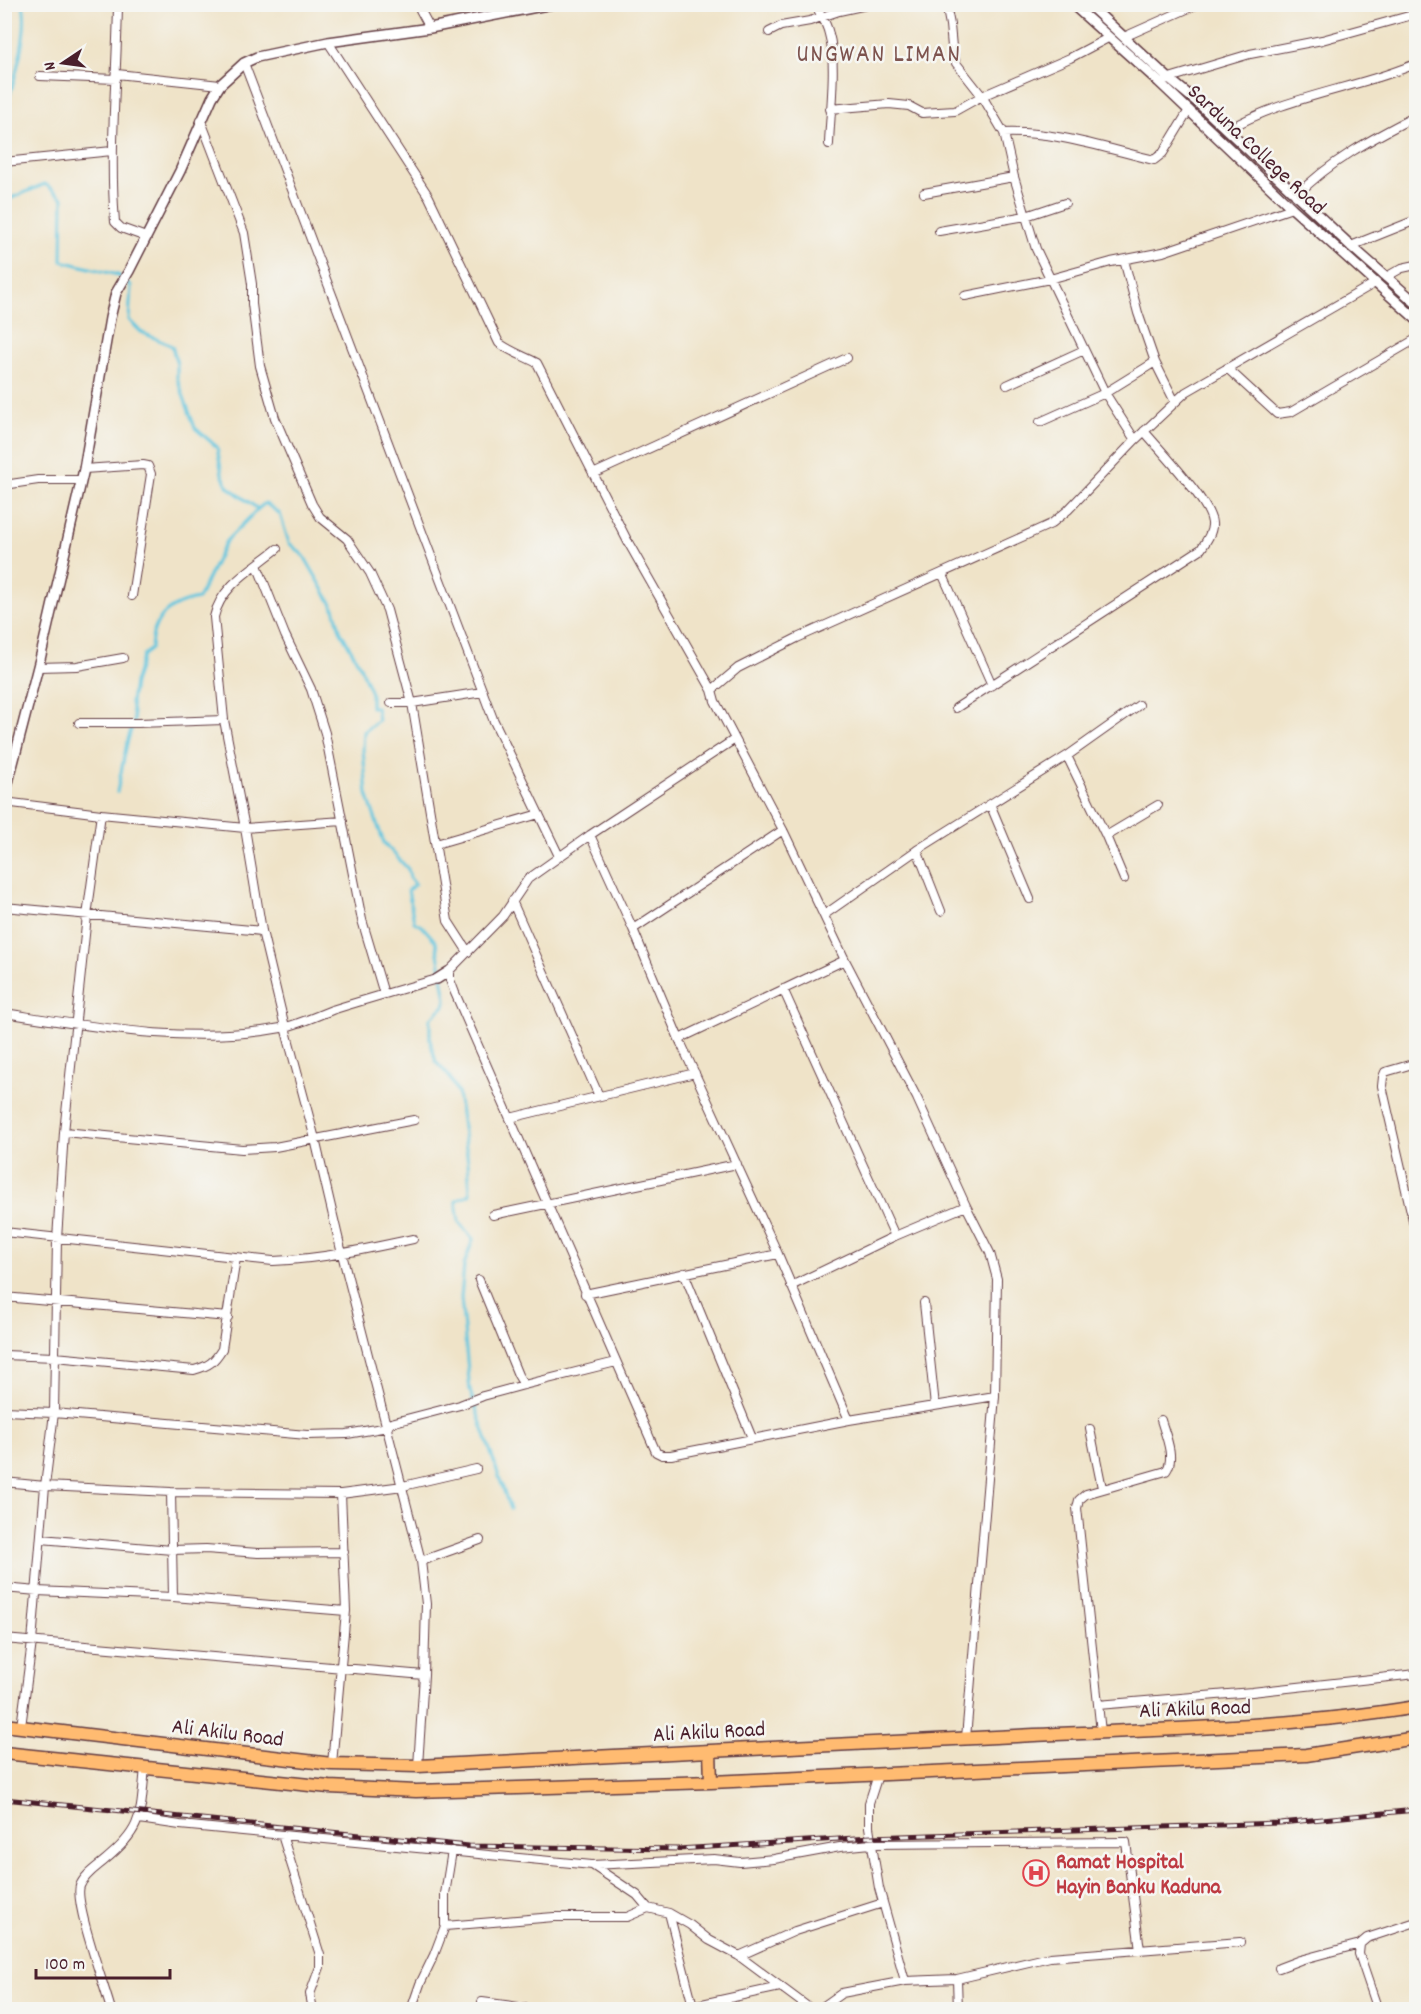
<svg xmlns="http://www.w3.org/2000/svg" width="1421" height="2014" font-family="Dekko,sans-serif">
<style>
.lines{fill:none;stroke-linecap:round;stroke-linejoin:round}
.stream{stroke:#62c6df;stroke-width:3}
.minor-casing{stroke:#633c43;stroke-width:10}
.tertiary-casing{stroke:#633c43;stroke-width:12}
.primary-casing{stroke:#633c43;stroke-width:15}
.minor{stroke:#fff;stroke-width:8}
.tertiary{stroke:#fff;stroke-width:9}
.primary{stroke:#ffbb71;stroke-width:12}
.rail-casing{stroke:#4a1f2b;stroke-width:5}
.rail{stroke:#f6f6f2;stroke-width:3;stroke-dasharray:9;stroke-linecap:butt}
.labels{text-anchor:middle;stroke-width:5;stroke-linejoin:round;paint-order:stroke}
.street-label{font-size:22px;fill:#4a1f2b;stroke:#f6f6f2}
.health-label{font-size:22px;font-weight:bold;fill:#be3a42;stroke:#f6f6f2;text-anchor:start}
.quarter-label{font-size:26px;letter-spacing:1.5px;fill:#7e544f;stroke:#f6f6f2}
</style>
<rect width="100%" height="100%" fill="#f6f6f2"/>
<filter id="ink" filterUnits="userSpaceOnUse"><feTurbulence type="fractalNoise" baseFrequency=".0167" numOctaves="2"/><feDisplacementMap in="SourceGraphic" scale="12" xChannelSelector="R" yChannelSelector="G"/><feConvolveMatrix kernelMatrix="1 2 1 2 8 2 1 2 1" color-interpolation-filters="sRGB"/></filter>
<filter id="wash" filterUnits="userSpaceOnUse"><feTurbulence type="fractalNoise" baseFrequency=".008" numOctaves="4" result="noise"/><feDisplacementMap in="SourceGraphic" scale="24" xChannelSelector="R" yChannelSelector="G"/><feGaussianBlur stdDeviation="1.35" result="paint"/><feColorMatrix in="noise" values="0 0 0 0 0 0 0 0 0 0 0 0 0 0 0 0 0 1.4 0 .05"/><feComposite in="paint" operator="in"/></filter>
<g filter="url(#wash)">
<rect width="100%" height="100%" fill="#efe3c8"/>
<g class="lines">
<path class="stream" d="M4 113C13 86 29 32 23 4
M4 195 9 199 45 184 63 198 62 261 118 275 131 286 129 320 141 332 172 346 177 364V378L195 428 217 447 222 474 228 487 258 509 226 541 198 599C168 604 152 618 151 649L143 655 134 683 131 702 134 720 127 743 117 792
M258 509 265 503 280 514 289 543 304 556 334 608 340 630 360 666 371 693V707H376L378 720 364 732 363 750 367 794 374 815 384 843 408 869 410 878 415 884 408 890 414 922 422 926 436 942 446 999 444 1006 430 1019V1040L436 1062 449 1076 458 1093 468 1162 470 1194 456 1201 459 1222 473 1239 464 1265 461 1298 470 1391 510 1509"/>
</g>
</g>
<g filter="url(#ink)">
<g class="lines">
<g class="minor-casing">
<path id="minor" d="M118 4C117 76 109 150 115 222L121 228 146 237
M417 4 430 28
M815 4C821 16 826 21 829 34 837 61 830 114 829 144
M946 4 950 25 952 47 956 63 982 96 1004 133 1014 177 1036 249 1105 393 1135 440
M769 32 781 26 810 21 839 11 871 4
M1124 37 1198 4
M328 42 429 197 499 343C511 352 524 356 537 363L628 542 712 690 715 701 783 830 845 960 917 1098 966 1206 990 1253 997 1279 995 1396 966 1738
M244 63 493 719 559 856
M117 74 220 85
M40 76 116 79
M1166 79 1250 54 1322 40 1416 14
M830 109 889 104 909 106 922 113 955 111 982 96 1070 58 1108 38
M201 121 244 233 252 284V304L260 366 275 418 312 504 320 517 347 539 370 573 387 610 412 703 448 921 468 952
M1227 130C1272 104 1323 94 1372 79 1387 75 1402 69 1416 64
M1004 133C1055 131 1104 148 1154 160L1163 153 1189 110
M4 162 112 151
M924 193 1014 177
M1296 196C1330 161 1373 138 1416 116
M939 231 1026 216 1065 203
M1351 246 1416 220
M1124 260 1138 313 1155 362 1175 402
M1386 277 1402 268 1416 265
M965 296 1050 279 1111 262 1163 252 1292 208
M1227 368 1277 414 1291 412 1416 339
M1007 385 1084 350
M1040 422 1105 393 1155 362
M84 469 143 465 148 466 151 474 132 596
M593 474 847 358
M4 485 38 480H81
M277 549C254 568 221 585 214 617L224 720 245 828 262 931 285 1027 315 1139 342 1254 421 1561 426 1604 424 1675 418 1766
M257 565 285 635 311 689 325 733 362 920 384 994
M942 573 992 685
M38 667 77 666 123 658
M712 690 738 668 797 638 1051 524 1068 510 1135 440 1186 392 1375 283
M391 703H412L483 692
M956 708 1201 549C1206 542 1213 532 1212 523 1211 503 1159 449 1144 431
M79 723H138L224 720
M1067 756 1106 836 1124 879
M4 802 101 814 245 828 343 821
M990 804 1030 899
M590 835 633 929 679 1039 778 1254 849 1420
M1106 836 1158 805
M436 844 539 814
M917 850 941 911
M512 901 599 1096
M4 907 262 931
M824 915 917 850 1067 756 1139 705
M633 929 783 830
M450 970V980L455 993 656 1452 662 1455H671L849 1420 995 1396
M448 972 503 916 528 879 590 835 735 739
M783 989 895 1236
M4 1013C95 1027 190 1045 281 1028 297 1025 316 1016 332 1010 367 999 402 989 437 979
M679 1039 845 960
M1416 1063 1385 1072 1383 1077 1382 1086 1416 1233
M510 1118 695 1073
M64 1132 242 1149 275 1147 414 1120
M493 1215 737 1164
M4 1232 273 1261C321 1259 367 1249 413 1239
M684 1273 752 1438
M479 1280 518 1375 524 1385
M791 1286 895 1236 966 1206
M585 1294 778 1254
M4 1297 228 1317
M924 1303 935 1406
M4 1355 55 1357 194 1370C209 1366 214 1362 222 1349L236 1258
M4 1411 54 1413 307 1435 347 1434 388 1427
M387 1424 460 1405 483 1396 524 1385 616 1362
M1090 1429 1102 1488
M4 1482 45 1486 171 1492 341 1494 403 1486 476 1469
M171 1492 173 1597
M41 1539 172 1550 206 1549 258 1553 344 1552
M421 1561 480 1540
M4 1588 37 1591 173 1597 346 1611
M4 1639 424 1675
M1098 1705 1252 1692 1416 1674
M21 1727 32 1642 45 1486 54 1413 57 1239 64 1132 87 916 101 814
M1101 1732 1077 1508 1079 1500 1086 1494 1166 1471C1176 1458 1165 1434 1161 1420
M332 1764 346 1611 341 1494
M878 1775 869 1803V1827L879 1888 905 1981
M139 1819 180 1825 592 1865 637 1895 648 1908 669 1913 690 1925 709 1940 739 1956 812 2010
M282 1835 320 1955V1967L310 1994 313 2010
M592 1865 714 1859 740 1862 774 1859 840 1847 871 1844 1126 1842 1140 1950
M669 1913 693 2006
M445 1926 554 1917H627L648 1908
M1360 1944 1359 1954 1378 2010
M739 1956 795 1931 883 1903
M1279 1968 1300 1960 1360 1944 1367 1938 1416 1922
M957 1979 958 2010
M111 2010C105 1987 74 1903 80 1886 84 1875 97 1867 105 1860 144 1828 140 1815 145 1768
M411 2010 420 1984 434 1955 445 1926V1894L452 1851
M482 2010V2002L543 2010
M656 2010 693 2006 780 1987
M818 2010 842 1993 905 1981 957 1979 1050 1957 1240 1942"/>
</g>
<g class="tertiary-casing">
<path id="tertiary" d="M1072 4 1159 82 1292 208 1416 319
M1088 4 1168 78 1196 101 1351 246 1416 303
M4 798 41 655 84 469 110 318 116 293 129 271 180 171 212 98 220 85 244 63 257 57 328 42 430 28 552 4
M437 979 448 972"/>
</g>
<g class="primary-casing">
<path id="primary" d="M4 1725 332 1764 418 1766C617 1756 817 1745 1016 1736 1149 1729 1284 1729 1416 1707
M710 1751 711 1782
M4 1753 329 1787 416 1791 711 1782 1306 1755 1416 1738"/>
</g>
<use href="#minor" class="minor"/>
<use href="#tertiary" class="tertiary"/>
<use href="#primary" class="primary"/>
<g class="rail-casing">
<path id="rail" d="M4 1799 469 1846 678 1849 871 1837 1280 1823 1416 1810"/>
</g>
<use href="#rail" class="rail"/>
</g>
</g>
<defs>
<g id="hospital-ring" transform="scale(1.35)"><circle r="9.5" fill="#f6f6f2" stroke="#e0444e" stroke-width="1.5"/><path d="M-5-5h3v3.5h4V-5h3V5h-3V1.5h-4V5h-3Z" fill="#e0444e"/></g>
</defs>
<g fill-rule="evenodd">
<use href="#hospital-ring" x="1036" y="1873"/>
</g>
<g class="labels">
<g class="street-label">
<text transform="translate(1258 148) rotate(43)" y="8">Sarduna College Road</text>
<text transform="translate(1195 1707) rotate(-2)" y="8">Ali Akilu Road</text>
<text transform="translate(709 1730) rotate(-3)" y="8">Ali Akilu Road</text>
<text transform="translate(228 1731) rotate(7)" y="8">Ali Akilu Road</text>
</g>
<g class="health-label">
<text x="1056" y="1868">Ramat Hospital<tspan x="1056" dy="25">Hayin Banku Kaduna</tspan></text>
</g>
<g class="quarter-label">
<text x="879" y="61">UNGWAN LIMAN</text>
</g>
</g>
<rect width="1421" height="2014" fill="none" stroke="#f6f6f2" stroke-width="24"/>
<g transform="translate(63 63) rotate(257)" stroke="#f6f6f2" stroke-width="4.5" paint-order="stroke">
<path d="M0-4.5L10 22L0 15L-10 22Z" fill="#4a1f2b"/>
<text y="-9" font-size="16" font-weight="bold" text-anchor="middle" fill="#4a1f2b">N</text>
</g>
<path d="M36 1969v9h134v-9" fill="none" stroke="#4a1f2b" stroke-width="3"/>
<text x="45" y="1969" font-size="18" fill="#4a1f2b" stroke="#f6f6f2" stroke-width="4.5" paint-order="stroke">100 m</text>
</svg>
